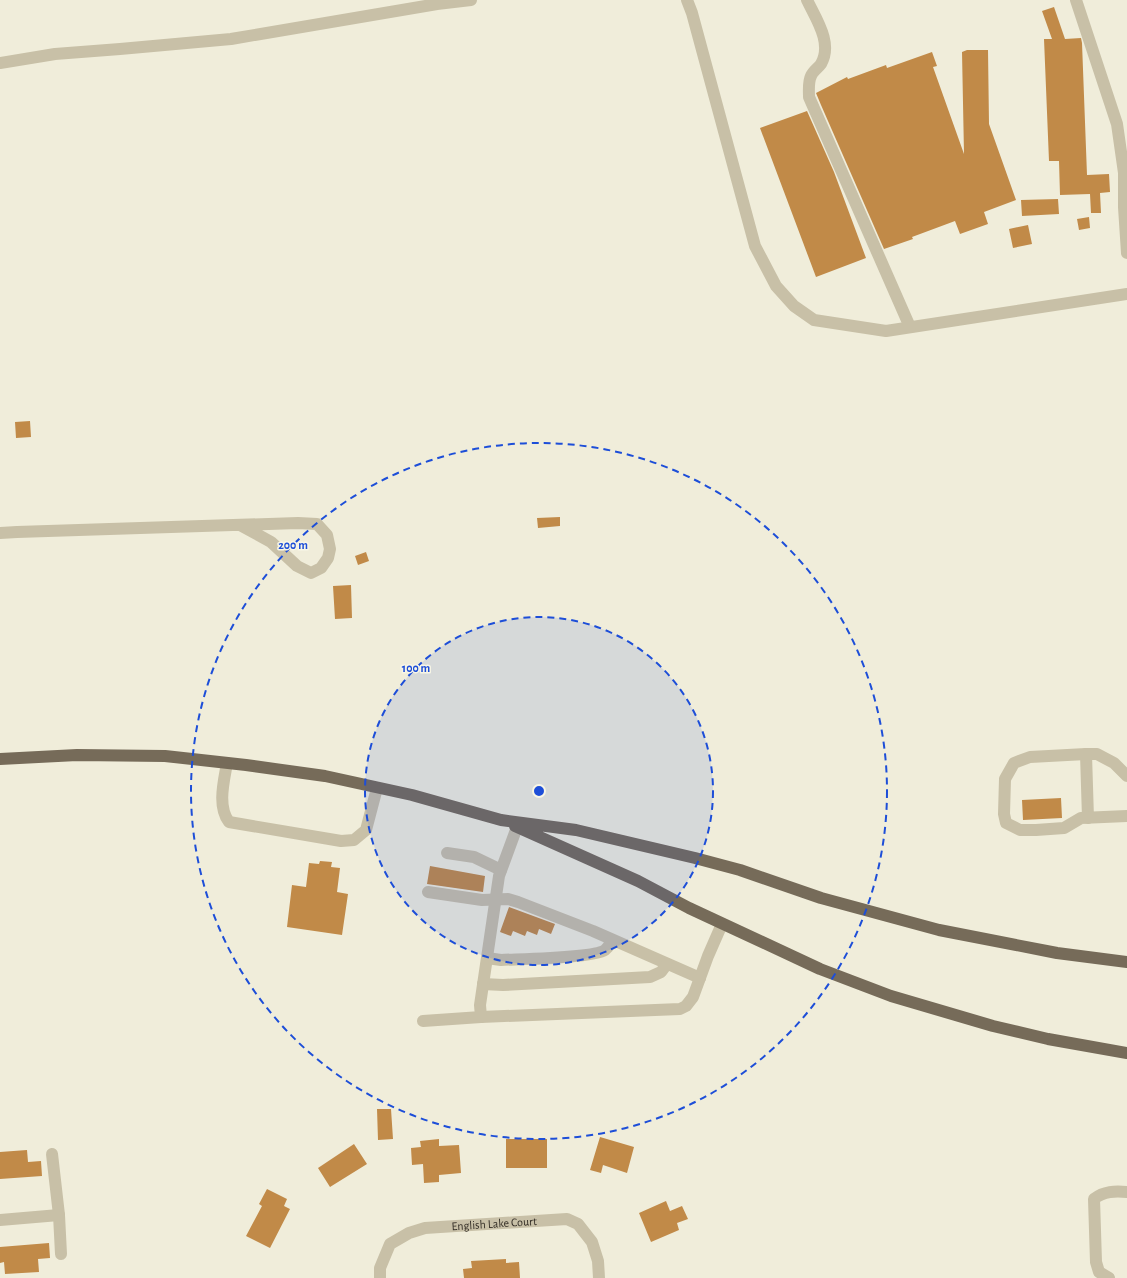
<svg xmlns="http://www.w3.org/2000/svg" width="1127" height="1278" font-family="'Alegreya Sans',sans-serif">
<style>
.building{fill:#c18a48}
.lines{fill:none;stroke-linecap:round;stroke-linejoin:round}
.minor{stroke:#c8c0a7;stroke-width:12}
.major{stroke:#766b59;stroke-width:12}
.ring{fill:none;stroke:#1d4ed8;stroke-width:2;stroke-dasharray:7 5}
.labels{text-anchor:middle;stroke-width:3;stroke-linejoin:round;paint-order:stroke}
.street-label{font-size:12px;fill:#352f27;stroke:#f8f6e6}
.centre{fill:#1d4ed8;stroke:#f8f6e6;stroke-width:2}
.ring-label{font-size:12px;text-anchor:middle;font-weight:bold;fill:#1d4ed8;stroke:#f8f6e6;stroke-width:3;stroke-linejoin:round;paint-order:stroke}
</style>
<rect width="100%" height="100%" fill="#f0edda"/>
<path class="building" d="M1054 7 1065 39 1081 38 1082 43 1087 175 1109 174 1110 192 1100 193 1101 213H1091L1090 194 1060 195 1059 161H1049L1044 39H1052L1042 11Z
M967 50H988L989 124 1016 200 984 212 988 224 960 234 955 221 912 237 913 239 884 249 821 105 816 93 847 77 848 79 886 65 887 68 932 52 937 66 933 67 964 154 962 52Z
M807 111 834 172 866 258 816 277 760 128Z
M1058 199 1059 214 1022 216 1021 200Z
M1089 217 1090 228 1079 230 1077 219Z
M1028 225 1032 244 1013 248 1009 229Z
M30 421 31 437 16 438 15 422Z
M560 517V526L538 528 537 518Z
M366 552 369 561 358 565 355 556Z
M351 585 352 618 335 619 333 586Z
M1061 798 1062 818 1023 820 1022 800Z
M320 861 332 862 331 867 340 868 337 892 348 894 342 935 287 927 292 885 306 887 309 863 319 864Z
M430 866 485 876 483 892 427 884Z
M509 907 555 924 551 934 539 929 537 935 527 931 525 936 513 931 511 936 500 932Z
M377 1109H391L393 1139 378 1140Z
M600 1137 634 1147 627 1173 603 1165 601 1173 590 1170Z
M439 1139V1146L459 1145 461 1173 439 1175V1182L424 1183 423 1164 412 1165 411 1148 421 1147 420 1141Z
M506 1139H547V1168H506Z
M354 1144 367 1164 330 1187 318 1168Z
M27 1150 28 1162 41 1161 42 1176 0 1179V1152Z
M267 1189 287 1199 284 1206 290 1209 270 1248 246 1236 262 1206 259 1204Z
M666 1201 670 1211 682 1206 688 1219 677 1223 679 1230 651 1242 639 1213Z
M49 1243 50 1258 38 1259 39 1272 5 1274 4 1262 0 1263V1247Z
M506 1259V1263L519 1262 520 1278H464L463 1269 472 1268 471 1261Z"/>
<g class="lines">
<g class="minor">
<path d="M687 0 692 13 755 246 776 286 794 306 814 320 886 331 1127 294"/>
<path d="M807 0C816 19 833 43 821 64 818 68 813 71 811 76 808 82 809 91 809 97L910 327"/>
<path d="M1076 0 1117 124 1124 173V207L1127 253"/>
<path d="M0 63 55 54 120 49 231 39 437 4 471 0"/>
<path d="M0 533 17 532 298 523 317 524 327 535 330 549 328 558 321 568 311 573 297 566 271 542 240 525"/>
<path d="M1086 754 1088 818"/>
<path d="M227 763C224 781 217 806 229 822L341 841 354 840 366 830 377 788"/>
<path d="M1127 776 1114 763 1097 754H1086L1030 757 1014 763 1005 779 1004 814 1006 823 1020 830H1036L1064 828 1081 818 1127 816"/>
<path d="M447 853 474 857 501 870"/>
<path d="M428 892 482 900 508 899 518 902 593 931 700 978"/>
<path d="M487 958 501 960C519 959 594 958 605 950 609 947 610 943 612 940"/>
<path d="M483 984 503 985 650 977 661 972 667 964"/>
<path d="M481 1017 680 1009 686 1006 693 997 708 956 722 924"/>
<path d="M423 1021 481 1017 480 1005 499 876 517 827"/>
<path d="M52 1154 59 1215 61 1254"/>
<path d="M0 1220 59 1215"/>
<path id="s1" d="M380 1278V1268L390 1244 409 1233 425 1228 567 1219 578 1224 592 1242 598 1261 599 1278"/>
<path d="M1109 1278 1099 1272 1096 1262 1094 1199C1104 1191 1115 1191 1127 1192"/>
</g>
<path class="major" d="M0 759 77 755 165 756 246 765 325 776 412 795 501 820 576 830 695 858 740 870 821 898 939 930 1057 953 1127 962
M515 826 638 881 689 908 820 969 891 996 993 1026 1048 1039 1127 1053"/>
</g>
<circle cx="539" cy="791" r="174" fill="#1d4ed8" fill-opacity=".12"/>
<g class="ring">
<circle cx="539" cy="791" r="174"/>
<circle cx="539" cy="791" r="348"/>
</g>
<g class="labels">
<g class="street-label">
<text dy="4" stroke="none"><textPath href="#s1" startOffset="144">English Lake Court</textPath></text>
</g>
</g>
<circle cx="539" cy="791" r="6" class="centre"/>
<g class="ring-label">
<text x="293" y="549">200 m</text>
<text x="416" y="672">100 m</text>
</g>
</svg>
